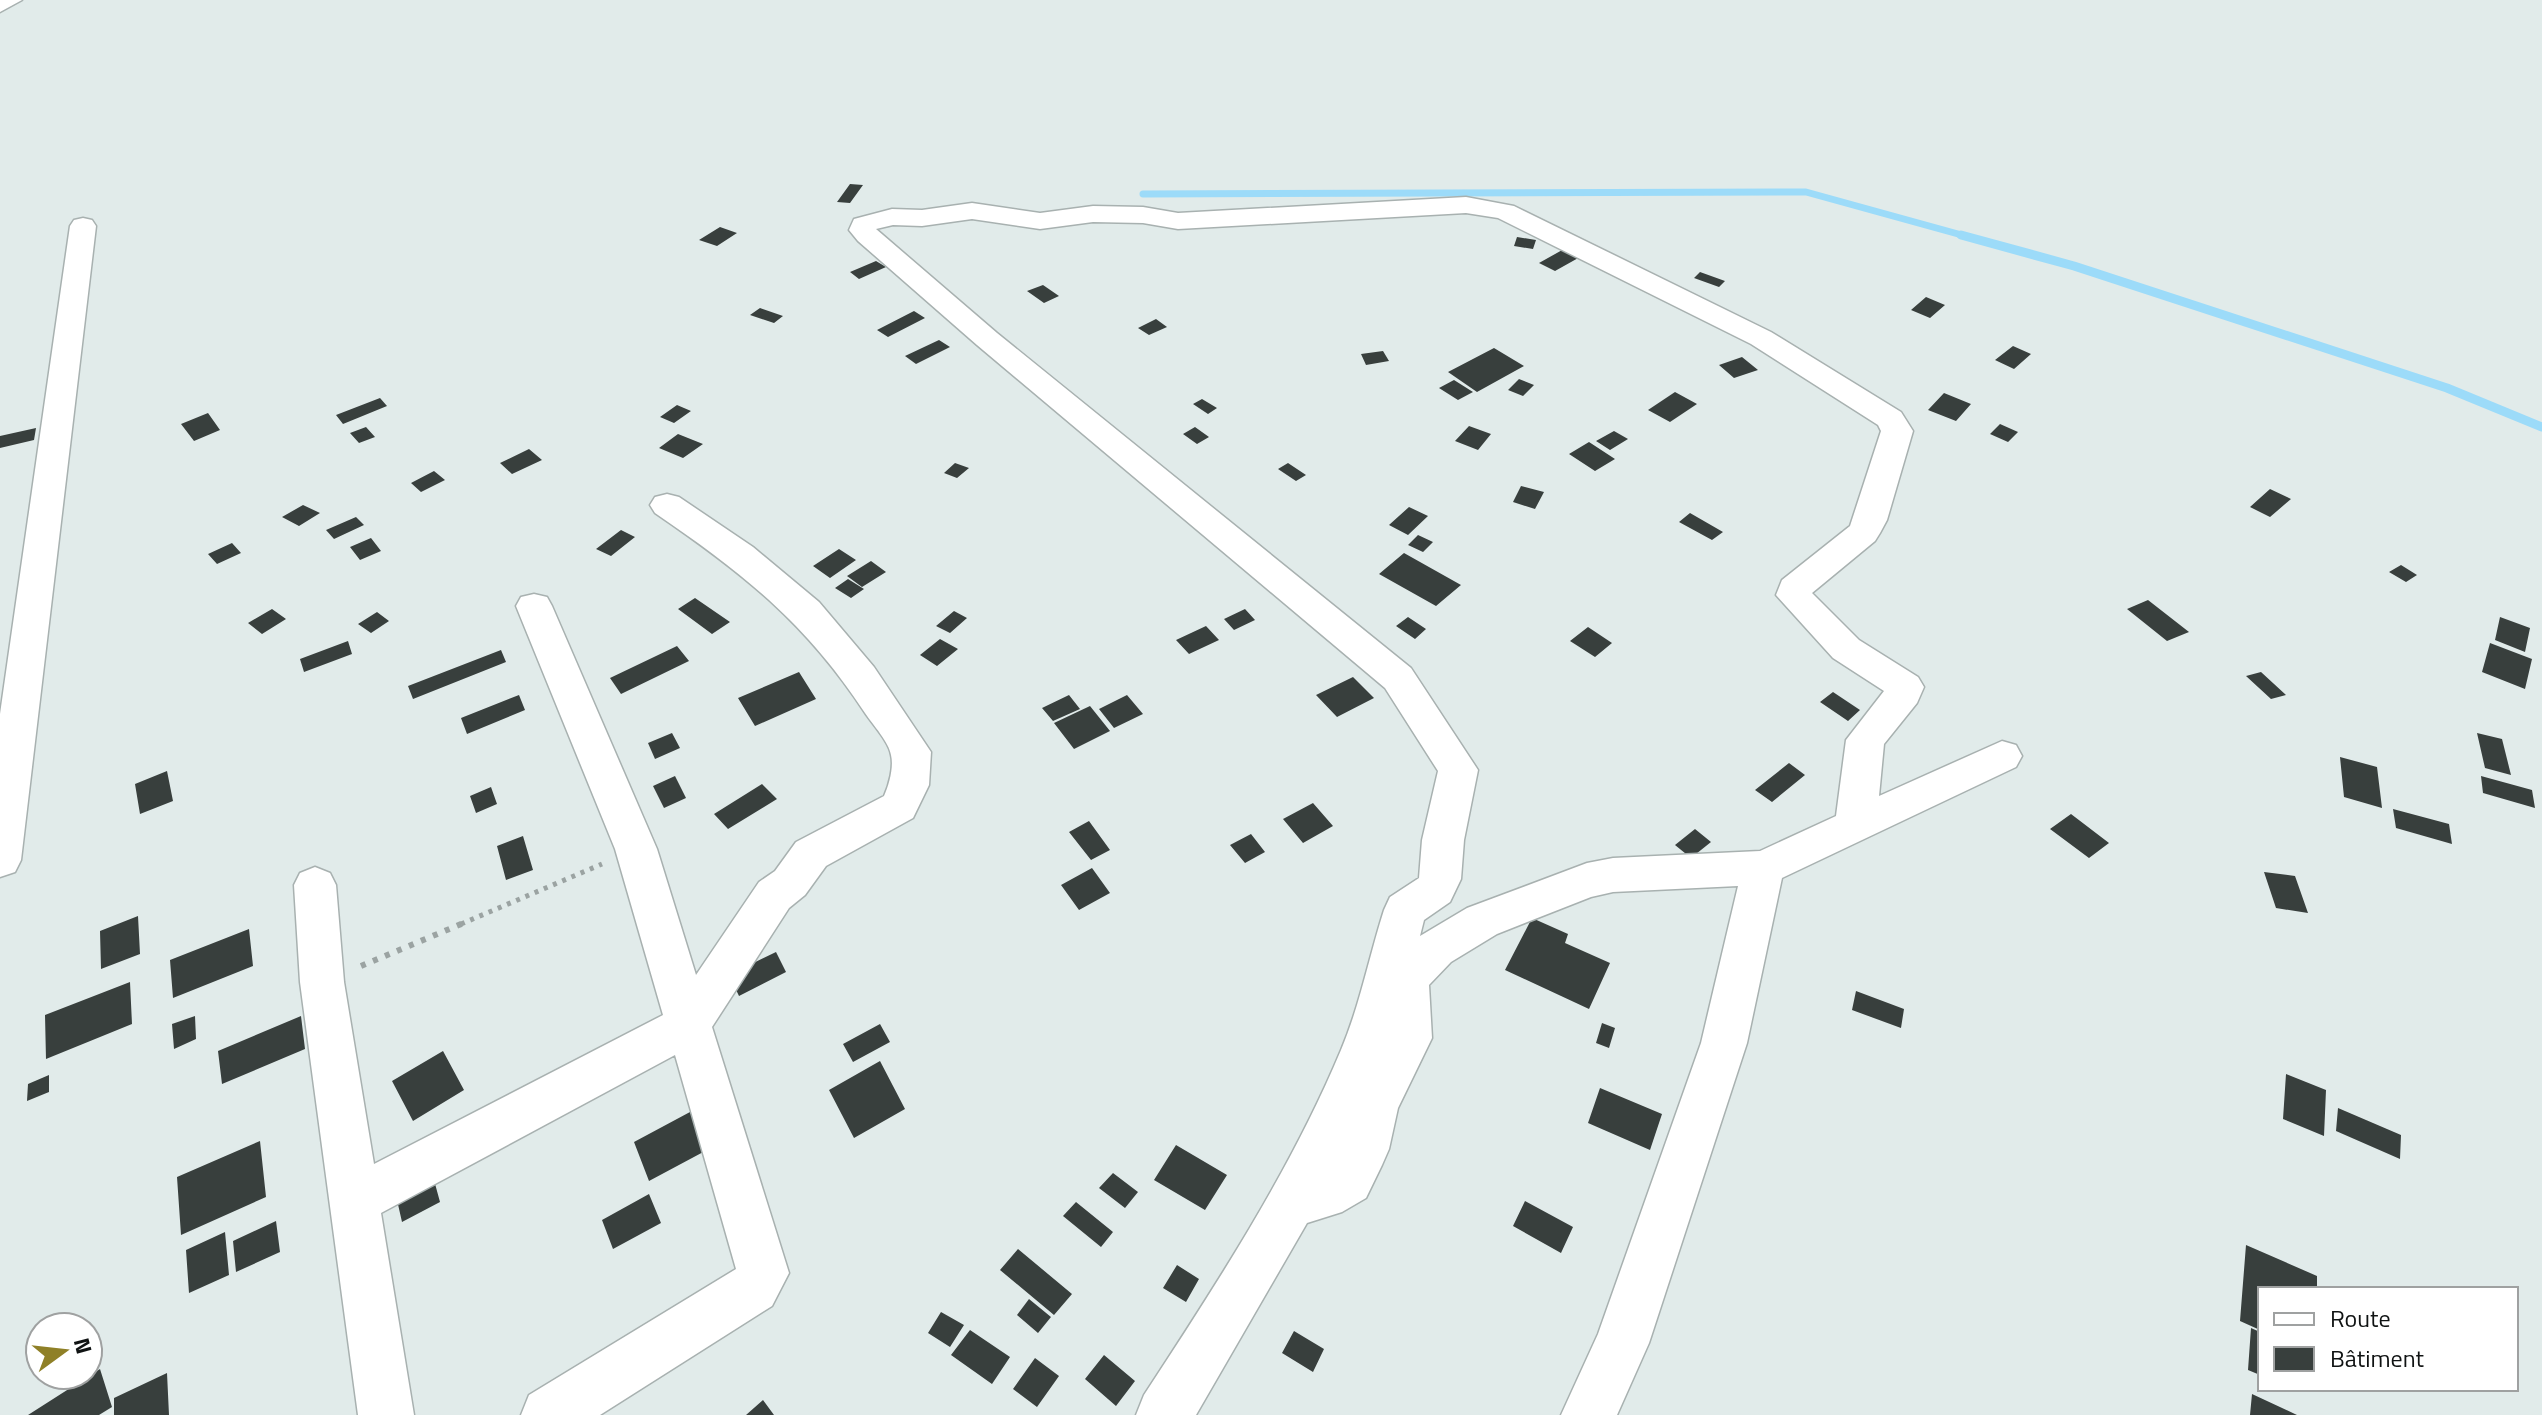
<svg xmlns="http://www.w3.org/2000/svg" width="2542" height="1415" font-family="'Titillium Web',sans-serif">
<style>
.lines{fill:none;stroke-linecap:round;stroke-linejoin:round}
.stream-far1{stroke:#9cdbf9;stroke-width:7}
.stream{stroke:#9cdbf9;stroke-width:9}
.building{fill:#383f3d}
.minor-casing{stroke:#a8b1b0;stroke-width:3}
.path-far1{stroke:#9ba3a2;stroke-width:5;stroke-dasharray:4 6;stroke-linecap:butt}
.path{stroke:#9ba3a2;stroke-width:6;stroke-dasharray:5 8;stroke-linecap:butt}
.minor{fill:#fff;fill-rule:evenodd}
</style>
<rect width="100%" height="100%" fill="#e1ebea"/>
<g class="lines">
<path class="stream-far1" d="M1143 194 1806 192 1969 237"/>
<path class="stream" d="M1961 235 2074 266 2447 388 2542 427"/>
</g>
<path class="building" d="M850 184 863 185 850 203 837 202Z
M720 227 737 233 717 246 699 240Z
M1517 237 1536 240 1533 249 1514 246Z
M1564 249 1580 257 1555 271 1539 263Z
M876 261 886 267 859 279 850 272Z
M1700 272 1725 281 1719 287 1694 278Z
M1043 285 1059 296 1044 303 1027 291Z
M1926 297 1945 305 1930 318 1911 310Z
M760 308 783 316 774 323 750 315Z
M914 311 925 318 888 337 877 330Z
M1156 319 1167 327 1149 335 1138 328Z
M939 340 950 347 916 364 905 356Z
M2013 346 2031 354 2014 369 1995 360Z
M1494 348 1524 366 1477 392 1448 372Z
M1383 351 1389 361 1366 365 1361 354Z
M1742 357 1758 370 1734 378 1719 365Z
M1519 379 1534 385 1523 396 1508 390Z
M1454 380 1473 392 1458 400 1439 388Z
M1675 392 1697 404 1670 422 1648 410Z
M1944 393 1971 404 1956 421 1928 410Z
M380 398 387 406 343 424 336 415Z
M1202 399 1217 408 1208 414 1193 404Z
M677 405 691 411 674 423 660 417Z
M208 413 220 430 194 441 181 424Z
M2000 424 2018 432 2008 442 1990 434Z
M1469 426 1491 434 1478 450 1455 441Z
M366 427 375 437 359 443 350 433Z
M1195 427 1209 437 1197 444 1183 434Z
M36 428 34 440 0 448V436Z
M1614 431 1628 439 1610 450 1596 441Z
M678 434 703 444 683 458 659 448Z
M1589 442 1615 459 1595 471 1569 454Z
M529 449 542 460 512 474 500 463Z
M955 463 969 468 957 478 944 473Z
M1288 463 1306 475 1296 481 1278 469Z
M434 471 445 480 421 492 411 483Z
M1521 486 1544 492 1535 509 1513 502Z
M2270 489 2291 499 2270 517 2250 507Z
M303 505 320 513 299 526 282 517Z
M1409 507 1428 516 1408 535 1389 525Z
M1690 513 1723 532 1712 540 1679 522Z
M356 517 364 525 334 539 326 530Z
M621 530 635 537 611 556 596 549Z
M1418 535 1433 542 1423 552 1408 545Z
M371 538 381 551 360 560 350 547Z
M232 543 241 553 217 564 208 554Z
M839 549 856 560 830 578 813 566Z
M1404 553 1461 585 1436 606 1379 574Z
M871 561 886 572 862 587 847 576Z
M2401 565 2417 575 2406 582 2389 572Z
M848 579 864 589 851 598 835 588Z
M695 598 730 622 712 634 678 609Z
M2148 600 2189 632 2167 641 2127 609Z
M272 609 286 619 262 634 248 623Z
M1245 609 1255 620 1234 630 1224 619Z
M954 611 967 618 950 633 936 626Z
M377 612 389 621 371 633 358 624Z
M1408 617 1426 629 1415 639 1396 626Z
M2500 617 2530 628 2525 652 2495 640Z
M1206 626 1219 640 1189 654 1176 640Z
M1588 627 1612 643 1595 657 1570 641Z
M940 639 958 649 937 666 920 655Z
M348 641 352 654 304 672 300 659Z
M2490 643 2532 659 2525 689 2482 672Z
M677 646 689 661 621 694 610 678Z
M501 650 506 662 413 699 408 686Z
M799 672 816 699 755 726 738 698Z
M2261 672 2286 695 2271 699 2246 676Z
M1353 677 1374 698 1337 717 1316 695Z
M1833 692 1860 710 1848 721 1820 702Z
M519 695 525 710 467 734 461 718Z
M1069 695 1080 709 1053 721 1042 708Z
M1127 695 1143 714 1114 728 1099 709Z
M1090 706 1110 731 1074 749 1054 723Z
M672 733 680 748 655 759 648 743Z
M2477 733 2502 739 2511 775 2485 768Z
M2340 757 2377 767 2382 808 2344 797Z
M1789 763 1805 775 1772 802 1755 790Z
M167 771 173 801 140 814 135 784Z
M675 776 686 798 664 808 653 786Z
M2481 776 2532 790 2535 808 2483 793Z
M762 784 777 799 728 829 714 814Z
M491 787 497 804 476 813 470 796Z
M1313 803 1333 826 1303 843 1283 819Z
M2393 809 2449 824 2452 844 2396 828Z
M2071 814 2109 843 2089 858 2050 829Z
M1089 821 1110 850 1091 860 1069 832Z
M1695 829 1711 842 1691 858 1675 845Z
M1251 834 1265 852 1245 863 1230 845Z
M523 836 533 870 506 880 497 846Z
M1092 868 1110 893 1079 910 1061 885Z
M2264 872 2295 876 2308 913 2276 908Z
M138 916 140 954 101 969 100 931Z
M1532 918 1568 934 1565 943 1610 963 1589 1009 1505 970Z
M249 929 253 966 173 998 170 960Z
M776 952 786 972 739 996 729 975Z
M130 982 132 1024 46 1059 45 1015Z
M1856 991 1904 1009 1901 1028 1852 1010Z
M195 1016 196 1039 174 1049 172 1024Z
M301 1016 305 1049 222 1084 218 1051Z
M1602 1023 1615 1028 1609 1048 1596 1043Z
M880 1024 890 1042 853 1062 843 1044Z
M443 1051 464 1090 413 1121 392 1081Z
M880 1061 905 1109 854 1138 829 1090Z
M2286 1074 2326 1090 2324 1136 2283 1119Z
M49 1075V1092L27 1101 28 1084Z
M1600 1088 1662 1114 1650 1150 1588 1123Z
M2338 1108 2401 1135 2400 1159 2336 1131Z
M690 1112 707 1150 649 1181 634 1142Z
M260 1141 266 1197 181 1235 177 1177Z
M1176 1145 1227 1175 1205 1210 1154 1180Z
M1113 1173 1138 1192 1125 1208 1099 1188Z
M434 1180 440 1202 402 1222 397 1200Z
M649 1194 661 1223 613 1249 602 1220Z
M1525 1201 1573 1227 1561 1253 1513 1226Z
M1076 1202 1113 1232 1101 1247 1063 1216Z
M276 1221 280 1252 236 1272 233 1241Z
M225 1232 229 1275 189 1293 186 1250Z
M2246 1245 2317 1276V1289H2260V1330L2240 1321Z
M1018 1249 1072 1294 1054 1315 1000 1270Z
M1177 1265 1199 1279 1186 1302 1163 1288Z
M1029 1299 1051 1317 1038 1333 1017 1315Z
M941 1312 964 1325 950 1347 928 1333Z
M2251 1328 2260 1332V1375L2248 1370Z
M970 1330 1010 1357 992 1384 951 1355Z
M1294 1331 1324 1349 1313 1372 1282 1353Z
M1104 1355 1135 1381 1116 1406 1085 1379Z
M1035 1358 1059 1376 1037 1407 1013 1389Z
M100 1369 112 1407 99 1415H28Z
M167 1373 169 1415H114V1398Z
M2252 1394 2297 1415H2250Z
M763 1400 774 1415H746Z"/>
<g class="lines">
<g class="minor-casing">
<path id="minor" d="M0 0H22L0 12Z
M1466 197 1514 206 1771 332 1901 412 1913 431 1887 520 1880 533 1875 541 1812 593 1859 640 1918 677 1924 687 1917 703 1884 744 1879 796 2002 741 2016 745 2022 756 2016 767 1782 878 1747 1043 1649 1343 1617 1415H1561L1598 1334 1701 1043 1738 886 1613 892 1591 897 1497 934 1451 962 1429 985 1432 1038 1398 1108 1389 1149 1382 1165 1366 1198 1342 1212 1307 1223 1196 1415H1136L1144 1395C1216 1285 1290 1172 1341 1050 1360 1005 1369 957 1384 910L1390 897 1419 878 1422 840 1438 771 1385 688 977 345 858 241 849 230 854 219 892 209 922 210 972 203 1040 213 1093 206 1143 207 1178 213ZM1466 213 1498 218 1751 344 1878 425 1881 431 1850 526 1782 580 1776 595 1833 658 1884 691 1846 740 1836 816 1760 851 1613 858 1587 863 1467 908 1420 936 1424 920 1450 902 1461 879 1464 840 1478 770 1411 668 997 333 876 229 893 225 922 226 972 219 1040 229 1093 222 1143 223 1178 229Z
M83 218 92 220 96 226 21 860 15 872 0 877V714L70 226 74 220Z
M667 494 679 497 753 547 819 602 874 667 931 752 929 785 913 818 826 866 805 895 789 908 712 1027 789 1273 772 1306 600 1415H521L529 1395 736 1269 675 1055 381 1213 414 1415H358L300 982 294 885 300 873 315 867 330 873 336 885 344 982 374 1164 663 1015 615 849 516 606 521 597 534 594 547 597 552 606 657 849 696 975 759 882 775 871 796 842 884 796C889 785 894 767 891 755 889 742 873 725 865 713 806 623 743 573 655 513L650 505 655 497Z"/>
</g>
<path class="path-far1" d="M461 924 602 864"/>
<path class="path" d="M361 966 466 922"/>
<use href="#minor" class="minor"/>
</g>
<rect x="2258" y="1287" width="260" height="104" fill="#ffffff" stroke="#9fa1a1" stroke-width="2"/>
<rect x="2274" y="1313" width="40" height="12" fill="#ffffff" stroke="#9fa1a1" stroke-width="2"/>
<text x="2330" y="1327" font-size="24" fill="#101313">Route</text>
<rect x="2274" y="1347" width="40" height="24" fill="#383f3d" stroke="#9fa1a1" stroke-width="2"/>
<text x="2330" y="1367" font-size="24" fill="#101313">Bâtiment</text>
<g transform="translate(64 1351) rotate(75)"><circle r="38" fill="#ffffff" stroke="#9fa1a1" stroke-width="2"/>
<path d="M0-6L14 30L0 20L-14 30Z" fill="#8f8027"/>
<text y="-12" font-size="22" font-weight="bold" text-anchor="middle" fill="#101313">N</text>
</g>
</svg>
